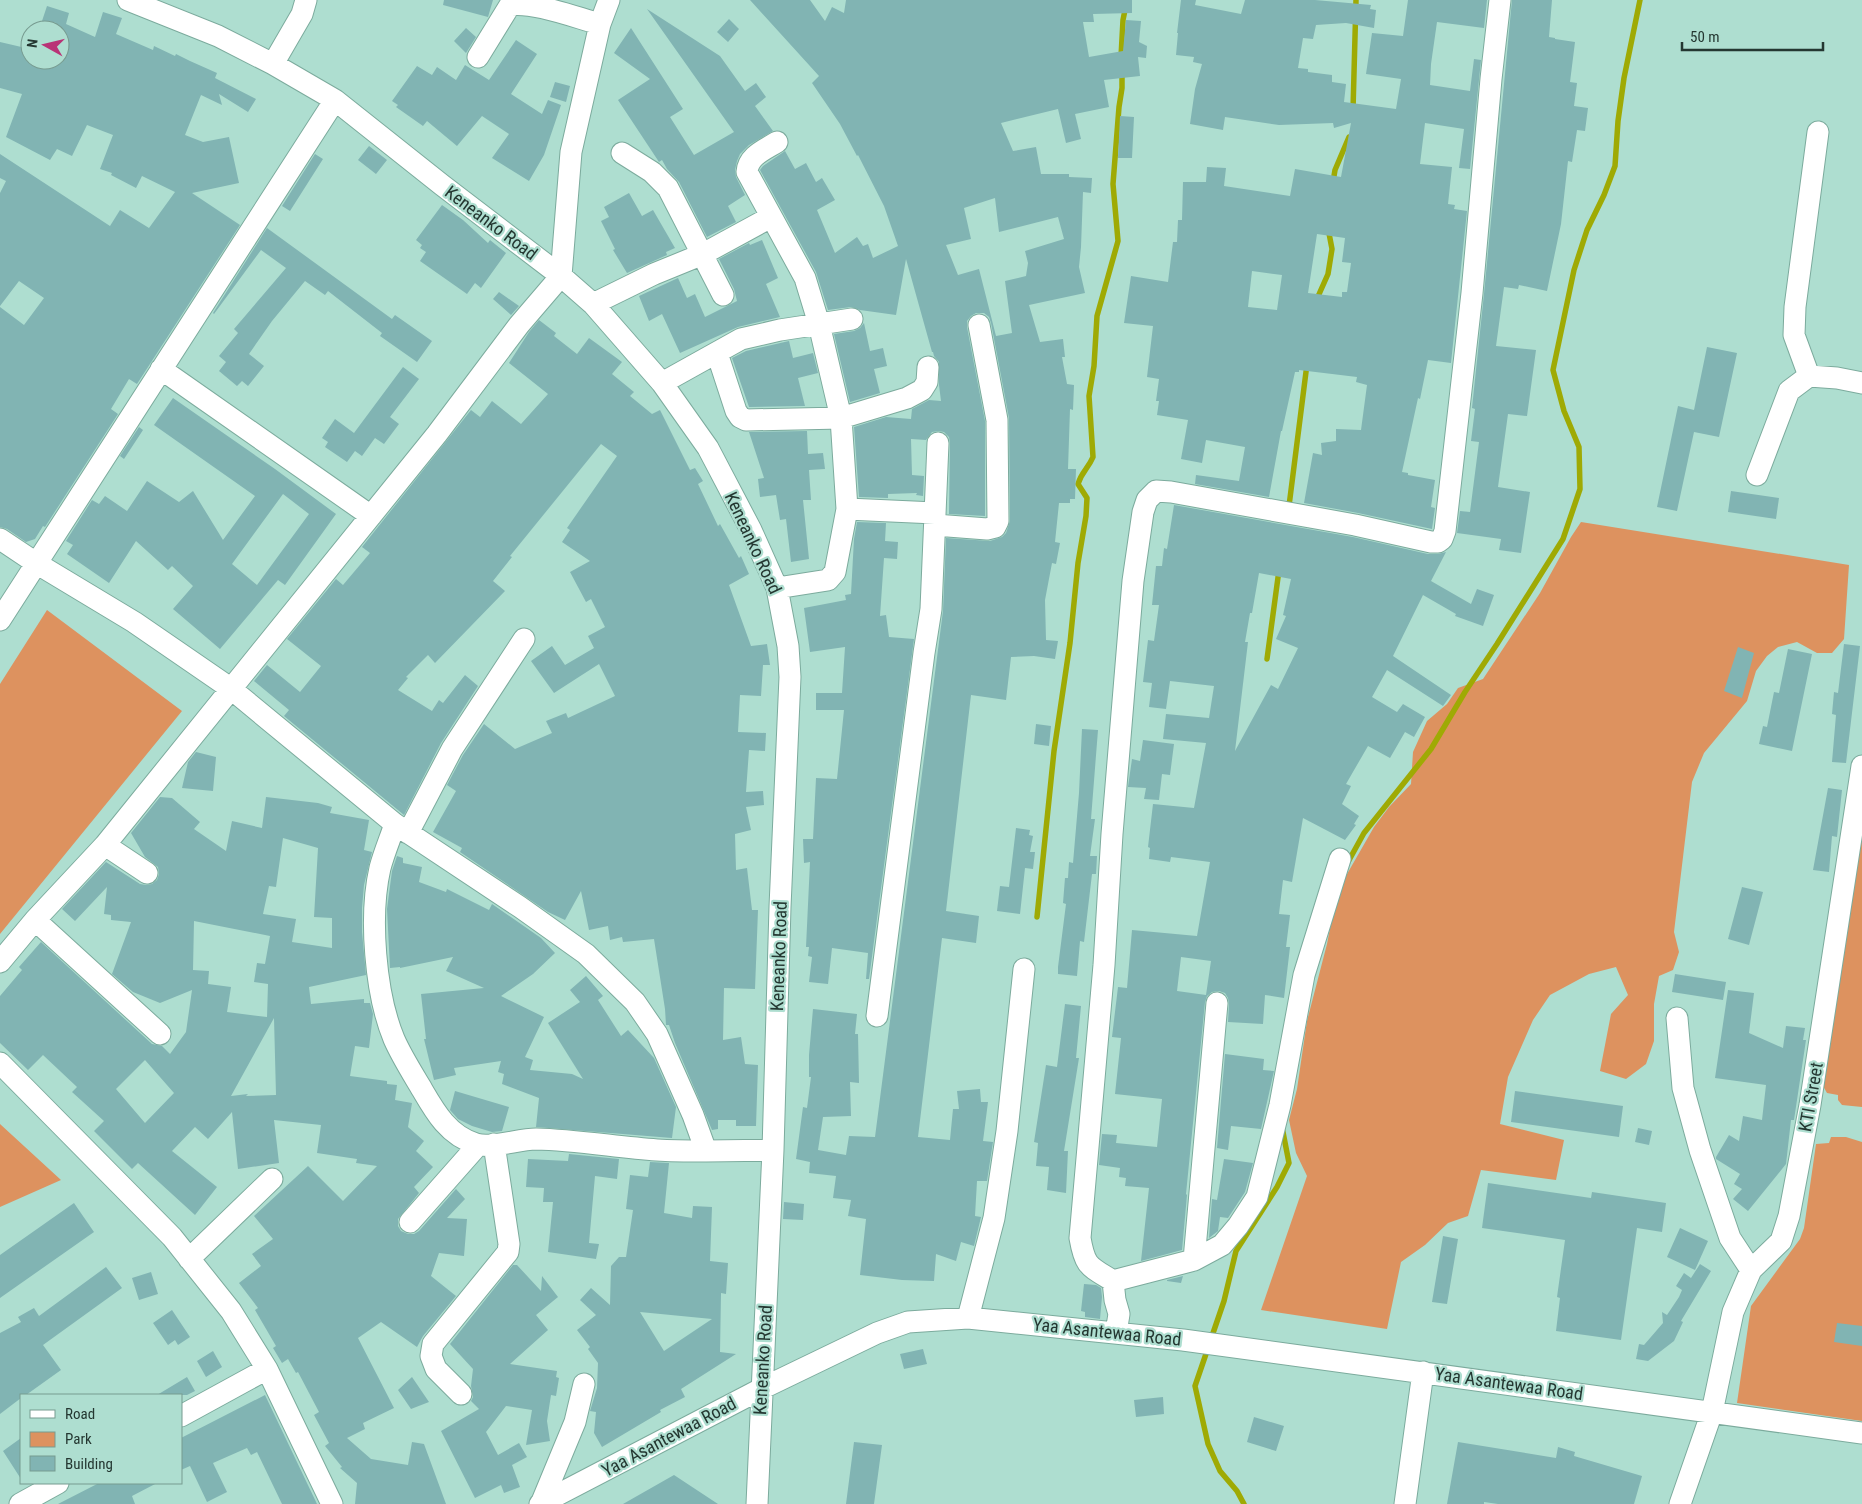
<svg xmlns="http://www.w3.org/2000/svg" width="1862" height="1504" font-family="'Roboto Condensed',sans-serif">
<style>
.green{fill:#dd925f}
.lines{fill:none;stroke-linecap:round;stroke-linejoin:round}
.stream{stroke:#9faa04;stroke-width:5.5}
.building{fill:#81b4b3;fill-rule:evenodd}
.minor-casing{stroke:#7cab9d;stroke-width:23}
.minor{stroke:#fff;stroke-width:21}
.labels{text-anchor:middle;stroke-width:4.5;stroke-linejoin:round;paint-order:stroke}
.street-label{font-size:18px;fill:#243731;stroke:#aeded0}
</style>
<rect width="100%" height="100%" fill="#aeded0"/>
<path class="green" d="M1581 522 1849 565 1844 639 1832 653H1817L1797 642 1778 647 1767 656 1756 671 1747 701 1704 753 1692 782 1674 932 1679 952 1673 970 1659 976 1654 1004V1041L1646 1064 1626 1079 1600 1071 1611 1014 1628 995 1616 967 1589 974 1550 995 1533 1020 1508 1077 1500 1124 1564 1140 1556 1180 1481 1170 1468 1216 1448 1223 1425 1245 1401 1262 1387 1329 1261 1310 1307 1176 1296 1153 1289 1120 1297 1089 1307 1021 1327 944 1334 908 1339 888 1374 827 1389 807 1411 784 1413 752 1427 721 1447 704 1458 688 1483 679 1540 593 1571 537Z
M47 610 182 711 0 934V684Z
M1862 801V1107L1842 1105 1838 1100V1095L1827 1093 1823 1086Z
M0 1124 61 1180 0 1207Z
M1831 1137H1846L1862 1142V1421L1737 1403 1751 1306 1800 1239 1804 1228 1816 1144 1829 1143Z"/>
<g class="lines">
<path class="stream" d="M1121 57 1123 20 1127 0
M1353 110 1356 0
M1333 182 1335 170 1349 137
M1316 301 1328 274 1332 249 1328 228
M1289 506 1307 364
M1267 659 1279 570
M1348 862 1364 833 1431 749 1465 692 1497 644 1563 539 1580 489 1579 447 1564 411 1553 370 1574 270 1587 230 1604 195 1615 166 1618 121 1624 78 1640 0
M1037 917 1054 751 1070 643 1078 563 1086 516 1087 498 1078 484C1082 471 1088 469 1093 457L1089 396 1094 366 1097 316 1118 241 1113 184 1119 107 1122 88V72
M1211 1339 1224 1301 1236 1251 1277 1187 1289 1163 1282 1127
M1208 1348 1195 1386 1208 1444 1220 1471 1237 1491 1244 1504"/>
</g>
<path class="building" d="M444 0H493L488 17 443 5Z
M750 0H810L825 21 832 7 844 13 846 0H1132V13L1093 14 1094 22H1083L1089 57 1123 51 1126 20 1141 21 1139 42 1147 46 1146 58 1138 57 1140 76 1104 80 1109 107 1075 114 1081 139 1066 143 1058 109 1001 123 1013 151 1036 147 1041 174H1069V177L1092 178 1091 193 1083 192 1081 247 1079 267 1085 293 1029 305 1040 342 1063 339 1065 357H1062L1067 384 1074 385 1073 410 1070 409 1068 469H1076L1075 499H1070V503H1059L1055 542 1060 543 1056 564 1052 563 1045 600 1046 640 1058 641 1055 659 1034 656 1011 657 1006 700 971 695 946 911 979 916 976 943 942 938 918 1137 950 1140 953 1109H959L957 1091 980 1089 981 1102H988L983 1141 993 1142 987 1181H977L975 1216 981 1217 974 1246 961 1242 956 1261 936 1254 934 1281 902 1280 860 1275 866 1219 848 1216 851 1200 833 1198 836 1176 809 1173 810 1162 796 1159 803 1107 807 1108 811 1077H809V1055L813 1009 857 1014 855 1034H858L859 1083 850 1082 851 1116 823 1117 818 1150 846 1155 849 1136 875 1137 943 611 946 538 990 541 1002 537 1006 533 1010 521 1009 418 991 323 989 317 984 313H976L971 316 967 321V327L985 421V516L949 514 950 443 949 437 944 432 939 431 932 432 926 440 911 439 912 475 924 476 923 496 916 495 917 493 888 494V498L859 497 854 427 886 417 911 419 912 409 929 400 941 401 939 385V362L934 356 933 352H932L906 259 896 315 860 310 851 307 828 310 816 272 760 170 763 166 785 151 795 169 806 163 816 182 822 178 835 200 817 210 835 253 857 237 863 246 868 244 873 258 898 246 884 206 858 155 857 156 840 124 812 83 819 76ZM995 198 999 232 1058 217 1064 239 1025 251 1028 263 1026 276 1005 281 1012 333 996 336 979 269 958 275 946 245 971 239 964 208Z
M1181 0H1196L1195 5 1241 14 1245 0H1315L1371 5 1370 9 1376 10 1374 28 1346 23 1316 25 1313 39 1303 38 1298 68 1308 69V72L1332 75V82L1346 84 1344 102 1396 109 1401 79 1366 74 1372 33 1403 36 1408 0H1487L1484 28 1437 22 1431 64 1430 85 1470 91 1474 59 1481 60 1470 169 1459 168 1464 129 1425 123 1420 164 1452 167 1448 204 1455 205 1454 209 1467 211 1451 363 1428 360 1420 399 1418 398 1402 472 1408 473V475L1435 480 1431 507 1435 508 1432 529 1358 513 1304 503 1313 453 1322 455 1321 443 1336 441V429L1361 430 1367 385 1356 382 1357 377 1299 370V372H1295L1282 431H1281L1269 497 1195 484 1196 475 1239 481 1245 447 1206 440 1202 463 1181 459 1188 420 1157 415 1159 401H1156L1159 379 1147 377 1153 326 1124 323 1131 276 1168 282 1173 242H1177L1178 220H1182L1183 182H1206L1207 167 1226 168 1224 186 1290 196 1295 169 1341 177 1351 123 1334 128 1333 123 1279 125 1225 117 1223 130 1190 124 1195 89 1202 64 1193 62 1194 57 1176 55 1178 33H1177ZM1317 234 1345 238 1342 262 1351 263 1347 292H1342V297L1308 293ZM1252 271 1282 275 1277 310 1248 307Z
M1512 0H1552L1549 37 1555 38V39L1575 42 1570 82 1577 83 1574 106 1588 108 1585 131 1577 130 1572 162 1568 161 1561 224 1547 291 1519 285 1518 289 1504 287 1496 346 1536 350 1527 416 1508 414 1498 487 1530 492 1521 553 1499 550 1501 539 1457 533 1460 511 1470 512 1479 442 1471 441 1475 409 1472 408 1484 294Z
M47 6 69 13 66 24 95 37 103 12 122 18 116 34 153 50 154 46 175 56 176 54 190 61 217 73 215 78 256 99 248 112 219 94 222 105 201 95 185 135 203 142 229 137 239 183 192 193 240 225 137 384 129 379 111 409 118 414 45 527 43 526 35 539 26 542 7 529 0 527V307L24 325 44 298 19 281 0 306V193L6 181 0 178V154L110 226 120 210 149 228 175 192 142 176 136 188 111 175 112 173 100 169 113 135 87 125 72 156 57 149 50 160 6 137 22 94 0 88V42L30 49V60H60V30H39Z
M647 9 720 56 745 91 756 83 766 97 755 106 773 131 749 145 740 154 737 161 735 170 736 177 745 195 728 206 736 222 707 237 679 182 667 169 662 160 659 162 618 100 650 79 614 53 631 28 683 109 670 117 694 155 734 132Z
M729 19 739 29 728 42 717 32Z
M466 28 476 37 466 53 454 41Z
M516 40 537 54 511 94 542 114 548 100 561 105 544 155 529 181 492 158 509 134 482 116 457 146 427 121 423 126 396 107 398 105 392 101 417 66 432 75 437 67 456 80 465 65 489 80Z
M555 82 570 86 566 102 550 97Z
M1120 116 1134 117 1132 158H1118Z
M369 146 387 160 376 174 358 160Z
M315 154 323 159 290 211 282 206Z
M629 193 642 216 653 210 675 248 666 252 667 255 627 273 613 250 615 249 601 221 609 217 604 207Z
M442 205 463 220 488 243 490 240 506 253 481 288 475 283 467 294 420 261 426 252 420 248 422 245 416 240Z
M267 228 392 319 395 315 432 341 417 362 380 336 382 333 328 291 325 295 305 281 272 321 249 354 264 366 248 386 242 381 237 386 219 371 226 362 219 356 238 333 234 329 286 268 261 250 214 314 213 313Z
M762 240 778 278 766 284 780 317 738 327 680 353 662 314 649 321 639 296 678 278 687 298 695 294 705 317 737 301 734 289 719 259 749 243 750 245Z
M499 292 519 306 511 315 493 299Z
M539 320 556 333 554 336 577 354 589 338 622 362 612 374 634 392 630 396 652 414 660 410 690 470 695 468 703 481 698 484 718 526 720 524 739 558 741 556 749 574 729 585 751 646 767 644 770 665H763L761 696 740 695 738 732 766 733 765 751 749 750 746 792 763 791 764 805 746 807 751 830 735 834 736 870 747 868 752 910H758L755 989 724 988 723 1040 741 1037 745 1064 758 1065 756 1126H736V1120H718V1129L712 1130 675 1043 669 1025H666L665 1009 654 939 623 942 622 937 610 940 608 926 589 930 581 891 565 920 548 912 460 852 462 848 433 832 456 791 447 785 463 755 484 724 515 749 552 733 546 721 566 713 568 718 615 696 599 664 554 693 531 661 552 646 565 665 594 648 588 636 605 627 591 599 586 602 570 572 590 561 562 542 570 530 567 528 617 456 601 444 510 556 512 557 493 581 505 591 435 663 428 655 406 677 408 678 398 690 432 711 439 700 443 703 465 675 478 686 441 743 404 815 284 716 289 710 254 681 267 665 300 692 321 666 287 639 336 579 343 585 370 553 362 547 471 410 480 417 492 401 521 424 548 394 509 363 529 332Z
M864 323 870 351 883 348 887 366 874 369 880 393 850 402 834 334 854 331 860 328Z
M789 341 793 358 813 353 818 373 798 378 805 406 749 407 732 358 746 351Z
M1707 347 1737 353 1719 437 1694 432 1677 511 1657 507 1678 406 1694 410Z
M403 367 419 379 390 417 399 424 384 444 375 438 362 456 355 451 347 462 325 447 328 442 322 438 335 419 354 433Z
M173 398 275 469 336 514 285 585 278 580 220 649 173 609 193 586 172 566 168 570 136 541 109 583 67 554 73 545 66 541 92 500 99 504 105 496 127 511 147 481 179 502 193 491 223 540 255 496 154 425ZM283 494 309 514 257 585 232 564Z
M139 427 143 430 124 459 120 456Z
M807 431 808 454 823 453 825 469 809 470 811 500H803L809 559 791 562 786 519 780 520 776 495 760 497 758 479 764 478 749 432Z
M1731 491 1779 498 1776 519 1728 512Z
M1174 505 1353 537 1428 554H1438L1446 552 1431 581 1471 604 1477 589 1494 595 1483 626 1455 616 1456 614 1423 595 1393 656 1451 695 1443 706 1387 670 1372 697 1397 712 1403 704 1425 717 1414 737 1405 732 1390 758 1368 746 1346 784 1351 786 1342 804 1359 816 1354 824 1356 825 1345 840 1303 818 1292 882 1283 880 1279 914 1290 915 1286 947H1290L1284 998 1265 995 1263 1024 1228 1022 1229 1004 1228 998 1225 993 1219 991 1212 992 1207 996 1205 1002 1186 1194 1187 1195 1182 1250 1141 1261 1149 1188 1125 1186 1126 1178 1119 1177 1120 1168 1099 1165 1102 1134 1117 1135 1116 1143 1157 1147 1162 1099 1115 1094 1121 1038 1112 1037 1118 987 1127 988 1132 930 1197 936 1210 862 1171 857 1170 862 1149 859 1150 848 1148 847 1153 804 1194 808 1206 743 1163 739 1166 714 1209 718 1214 686 1170 681 1166 709 1149 707 1152 683 1143 682 1148 640 1154 641 1159 605H1152L1156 566H1162L1164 548 1167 549ZM1259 573 1291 579 1283 615 1286 616 1276 639 1298 648 1278 689 1271 685 1235 751 1248 642H1245L1250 613H1252ZM1181 957 1211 961 1206 995 1177 991Z
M857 522 886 523 885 541 898 542 897 559 884 558 880 616 886 615 889 637 914 639 869 979H866L868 953 832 948 828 984 809 982 812 957 808 956 809 947H806L810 862 804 863 803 839H813L816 778 837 779 844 710H816V693H842L845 647 810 652 804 608 846 600 845 595 851 594 854 539Z
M1844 644 1860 646 1846 763 1832 762 1836 715 1832 714 1834 692 1838 693Z
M1738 647 1754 653 1742 698 1724 691Z
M1788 649 1812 654 1792 751 1759 744 1763 726 1767 727 1774 692 1779 693Z
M1036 724 1051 726 1049 746 1034 744Z
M1082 729 1098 730 1091 819H1095L1090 856H1097L1096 874H1092L1084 942 1080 941 1077 976 1058 974V967L1066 904 1063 903 1065 878H1068L1069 862 1073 863 1079 793Z
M1143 740 1174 744 1170 775 1162 774 1159 800 1144 799 1146 788 1128 787 1132 759 1140 761Z
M196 752 216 757 213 791 182 788 188 762Z
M1828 788 1842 790 1837 837 1832 836 1829 872 1813 870Z
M160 797 172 798 200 822 194 829 226 851 232 821 262 828 266 797 318 803 332 807 330 813 369 820 364 850 372 852 364 885 362 908V932L366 975 309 987 311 1004 364 999V1003H370L373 1014 369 1048 355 1046 350 1076 387 1081V1084L397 1085 395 1100 412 1103 408 1127 424 1141 416 1151 433 1167 414 1187 419 1193 398 1219V1226L401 1231 408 1234H414L419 1231 456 1189 465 1199 447 1218 467 1219 464 1256 439 1253 431 1276 456 1296 423 1336 417 1347 381 1322 358 1338 394 1408 363 1423 365 1429 347 1438 371 1459 408 1465 412 1442 424 1444 446 1504H355L357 1483 340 1468 342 1467 325 1446 329 1443 314 1415 319 1412 298 1372 296 1373 288 1359 282 1363 273 1348 276 1346 255 1310 258 1308 239 1283 261 1266 252 1254 273 1239 254 1216 308 1166 343 1201 377 1166 356 1163 357 1159 317 1153 321 1125 274 1120 279 1163 238 1169 232 1112 208 1139 195 1127 172 1151 217 1187 195 1215 138 1163 132 1169 94 1131 104 1121 72 1092 77 1087 43 1055 28 1070 0 1043V996L22 970 19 967 41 942 152 1044 162 1046 170 1054 186 1032 192 990 160 1003 133 992 112 974 131 922 111 920V915L104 914 107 887 75 921 62 909 106 862 140 884 146 885 152 884 157 880 159 874 158 867 145 857 131 833ZM283 838 318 848 314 917 332 918V948L292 942 296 919 263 914 269 886 276 887ZM194 921 270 936 265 964 257 963 254 982 268 984 267 1017 227 1012 231 987 208 984 209 971 193 970ZM274 1018 276 1095 246 1096 248 1094 231 1096ZM145 1060 174 1093 145 1123 116 1089Z
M1016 828 1030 830 1029 835 1033 836 1030 852H1035L1033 869 1025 868 1020 914 997 911 1000 886 1009 887Z
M397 856 403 858V863L422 867 419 882 446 892 447 889 489 910 492 904 541 938 555 953 533 974 501 996 544 1017 525 1057 533 1060 530 1070 572 1074 583 1079 548 1023 580 1002 570 990 586 976 603 996 598 1000 621 1036 628 1030 654 1058 676 1107 672 1138 536 1127 539 1098 502 1084 504 1074 498 1072 501 1061 454 1068 456 1075 434 1080 424 1039H426L421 994 484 988 446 971 453 957 400 968V967L390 968 387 909 392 871Z
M1742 887 1763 892 1749 945 1728 939Z
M1675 974 1726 982 1723 1000 1672 992Z
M1728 990 1754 993 1749 1033 1783 1048 1786 1026 1805 1028 1803 1040H1806L1794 1120H1791L1786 1164 1748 1211 1733 1199 1742 1189 1734 1184 1740 1174 1716 1159V1157L1729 1135 1739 1141 1743 1116 1762 1120 1766 1085 1715 1078Z
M1065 1004 1081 1006 1076 1058H1079L1064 1151H1068L1066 1193 1047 1190 1049 1167 1036 1166 1038 1143 1034 1142 1046 1065 1057 1067Z
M1225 1054 1264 1059 1263 1070 1274 1071 1261 1129 1231 1126 1228 1150 1217 1148Z
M455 1091 509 1107 502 1131 492 1132 472 1126 458 1119 450 1110Z
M1515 1091 1623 1106 1619 1137 1511 1122Z
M1638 1128 1652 1131 1649 1145 1635 1142Z
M569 1154 619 1159 617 1179 595 1176 589 1243 599 1244 596 1259 548 1252 553 1202H543L544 1188 526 1187 528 1159 568 1161Z
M1224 1159 1253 1163 1245 1192 1228 1218 1220 1217 1218 1231 1209 1238 1212 1199 1217 1200Z
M650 1162 669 1163 664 1213 692 1218 693 1206 712 1207 710 1261 728 1263 726 1294 721 1293 720 1352 736 1354 681 1389 685 1397 660 1410 661 1412 602 1447 594 1433 596 1412 590 1411 597 1388 598 1363 588 1349 590 1347 577 1330 596 1315 580 1300 591 1288 610 1305 611 1266 619 1257H626L633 1210 626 1209 630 1175 648 1177ZM640 1312 712 1319 664 1351Z
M1488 1183 1591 1198 1592 1192 1666 1203 1662 1232 1637 1228 1621 1340 1556 1331 1560 1298 1557 1297 1565 1240 1482 1228Z
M784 1202 804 1204 803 1220 783 1219Z
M74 1203 94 1232 0 1298V1255Z
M1680 1228 1708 1241 1695 1270 1667 1257Z
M1443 1236 1458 1239 1447 1304 1432 1302Z
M1700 1264 1711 1271 1681 1321 1683 1322 1674 1341 1648 1361 1636 1359 1639 1344 1644 1345 1663 1323 1662 1312 1667 1315 1679 1297 1682 1290 1676 1286 1684 1273 1691 1278Z
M513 1265H517L541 1291 542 1276 558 1297 536 1315 548 1330 510 1364 557 1371 556 1377 559 1378 556 1396 551 1395 547 1421 550 1441 526 1445 532 1410 506 1406 486 1432 498 1455 519 1443 527 1457 512 1465 520 1487 504 1493 501 1485 475 1498 441 1431 479 1409 471 1401 473 1397 471 1386 473 1369 450 1344Z
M106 1267 122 1288 43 1345 61 1370 26 1395H21V1398L0 1414V1333L21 1322 18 1317 34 1308 39 1316Z
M151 1272 158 1294 139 1300 132 1278Z
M1183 1276 1181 1283 1167 1281V1280Z
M1084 1284 1096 1285 1101 1288 1102 1297 1100 1319 1085 1317V1312L1081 1311Z
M172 1310 190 1337 178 1345 175 1340 168 1345 153 1323Z
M1837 1323 1862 1326V1346L1834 1342Z
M923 1349 927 1364 904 1369 900 1354Z
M213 1351 222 1367 206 1377 197 1361Z
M187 1377 195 1391 187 1395H157Z
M412 1377 429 1402 411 1409 398 1390Z
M265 1395 317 1504H282L257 1452 251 1455 247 1448 213 1463 227 1492 207 1502 190 1466 181 1470V1438Z
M1163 1397 1164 1414 1136 1417 1134 1400Z
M1254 1417 1284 1426 1276 1451 1247 1442Z
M21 1438V1479L3 1451Z
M854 1442 882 1445 874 1504H846Z
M1458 1442 1556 1458 1558 1447 1575 1452 1574 1456 1642 1476 1634 1504H1498L1484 1502V1504H1447Z
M674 1475 718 1504H623Z
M99 1483H157L132 1496 135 1504H58Z"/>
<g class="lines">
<g class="minor-casing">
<path id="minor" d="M128 0 218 36 273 64 335 100 442 185 561 276 593 304 662 383 708 448 751 530 777 588 788 646 790 677 780 907 773 1150 757 1504
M478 57 510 5C532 1 577 18 600 24
M273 64 302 14 306 0
M777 142C764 150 748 156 747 172L805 278 819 324 841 418 847 509 835 572 828 580 777 588
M622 153 652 172 668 188 723 295
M593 304 654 274 703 254 771 217
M717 353 736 411 740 417 746 420 841 418 907 398 922 390 927 382 928 367
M161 369 371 516
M1809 376 1794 335 1795 307 1818 132
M662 383 741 339 780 330 852 319
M1757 475 1789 391 1809 376 1837 378 1862 383
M847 509 935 513
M935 525 987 529 995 527 998 521 997 420 979 325
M0 539 36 563 134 622 230 688 395 824 520 907 586 954 635 1002 657 1034 693 1115 706 1151 773 1150
M0 620 335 100
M395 824C390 839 384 853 380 868 369 916 375 993 394 1039 401 1055 411 1071 420 1086 434 1110 447 1135 476 1144 492 1149 518 1139 536 1139 576 1140 616 1147 657 1150 673 1151 689 1151 706 1151
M408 833 452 749 524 639
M105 845 147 873
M35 920 160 1034
M0 962 35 920 105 845 437 434 519 325 561 276 571 152 600 24 609 0
M877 1016 924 653 931 609 938 443
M1677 1018 1683 1088 1700 1150 1730 1238 1751 1270
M0 1063 172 1237 231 1311 267 1369 332 1504
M410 1222 478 1145
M189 1259 272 1179
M1194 1260 1217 1003
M1113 1281 1194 1260 1222 1245 1238 1226 1257 1197 1280 1105 1304 975 1340 859
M968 1318 994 1218 1007 1131 1024 969
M1116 1333 1119 1314 1115 1300 1113 1281C1089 1266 1085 1267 1080 1238L1104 965 1112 834 1133 581 1143 512 1147 500 1156 491 1171 492 1355 525 1431 542H1438L1442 539 1445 531 1472 293 1491 79 1500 0
M461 1394 436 1369 431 1356 433 1344 508 1252 509 1244 494 1144
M181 1416 267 1369
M20 1504 58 1483
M540 1504 761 1389 877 1333 908 1322 968 1318 1183 1340 1862 1433
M541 1504 575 1422 584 1384
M1405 1504 1423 1372
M1680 1504 1712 1412 1733 1312 1751 1270 1781 1241 1789 1216 1810 1105 1862 766"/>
</g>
<use href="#minor" class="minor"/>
</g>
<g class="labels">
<g class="street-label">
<text transform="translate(491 223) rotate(37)" y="6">Keneanko Road</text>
<text transform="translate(753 543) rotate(65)" y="6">Keneanko Road</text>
<text transform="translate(779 956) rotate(-88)" y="6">Keneanko Road</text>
<text transform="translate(1811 1097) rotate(-80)" y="6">KTI Street</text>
<text transform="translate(1107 1332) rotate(6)" y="6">Yaa Asantewaa Road</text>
<text transform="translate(763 1360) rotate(-87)" y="6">Keneanko Road</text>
<text transform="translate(1509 1384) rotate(8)" y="6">Yaa Asantewaa Road</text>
<text transform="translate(669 1437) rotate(-28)" y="6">Yaa Asantewaa Road</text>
</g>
</g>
<rect x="20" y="1394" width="162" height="90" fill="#aeded0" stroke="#779b90"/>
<rect x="30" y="1410" width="25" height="8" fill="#ffffff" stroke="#779b90"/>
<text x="65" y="1419" font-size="15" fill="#243731">Road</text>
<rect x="30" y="1432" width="25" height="15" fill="#dd925f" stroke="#779b90"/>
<text x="65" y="1444" font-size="15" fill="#243731">Park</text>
<rect x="30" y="1456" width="25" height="15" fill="#81b4b3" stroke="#779b90"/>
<text x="65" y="1469" font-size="15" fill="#243731">Building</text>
<g transform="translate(45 45) rotate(278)"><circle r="24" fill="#aeded0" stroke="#779b90"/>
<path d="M0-4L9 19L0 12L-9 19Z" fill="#b93376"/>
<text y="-8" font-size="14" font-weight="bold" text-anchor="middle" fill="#243731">N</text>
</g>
<path d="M1682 42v8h141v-8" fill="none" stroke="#243731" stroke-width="2.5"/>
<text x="1690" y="42" font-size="15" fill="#243731" stroke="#aeded0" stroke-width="4" paint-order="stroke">50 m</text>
</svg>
